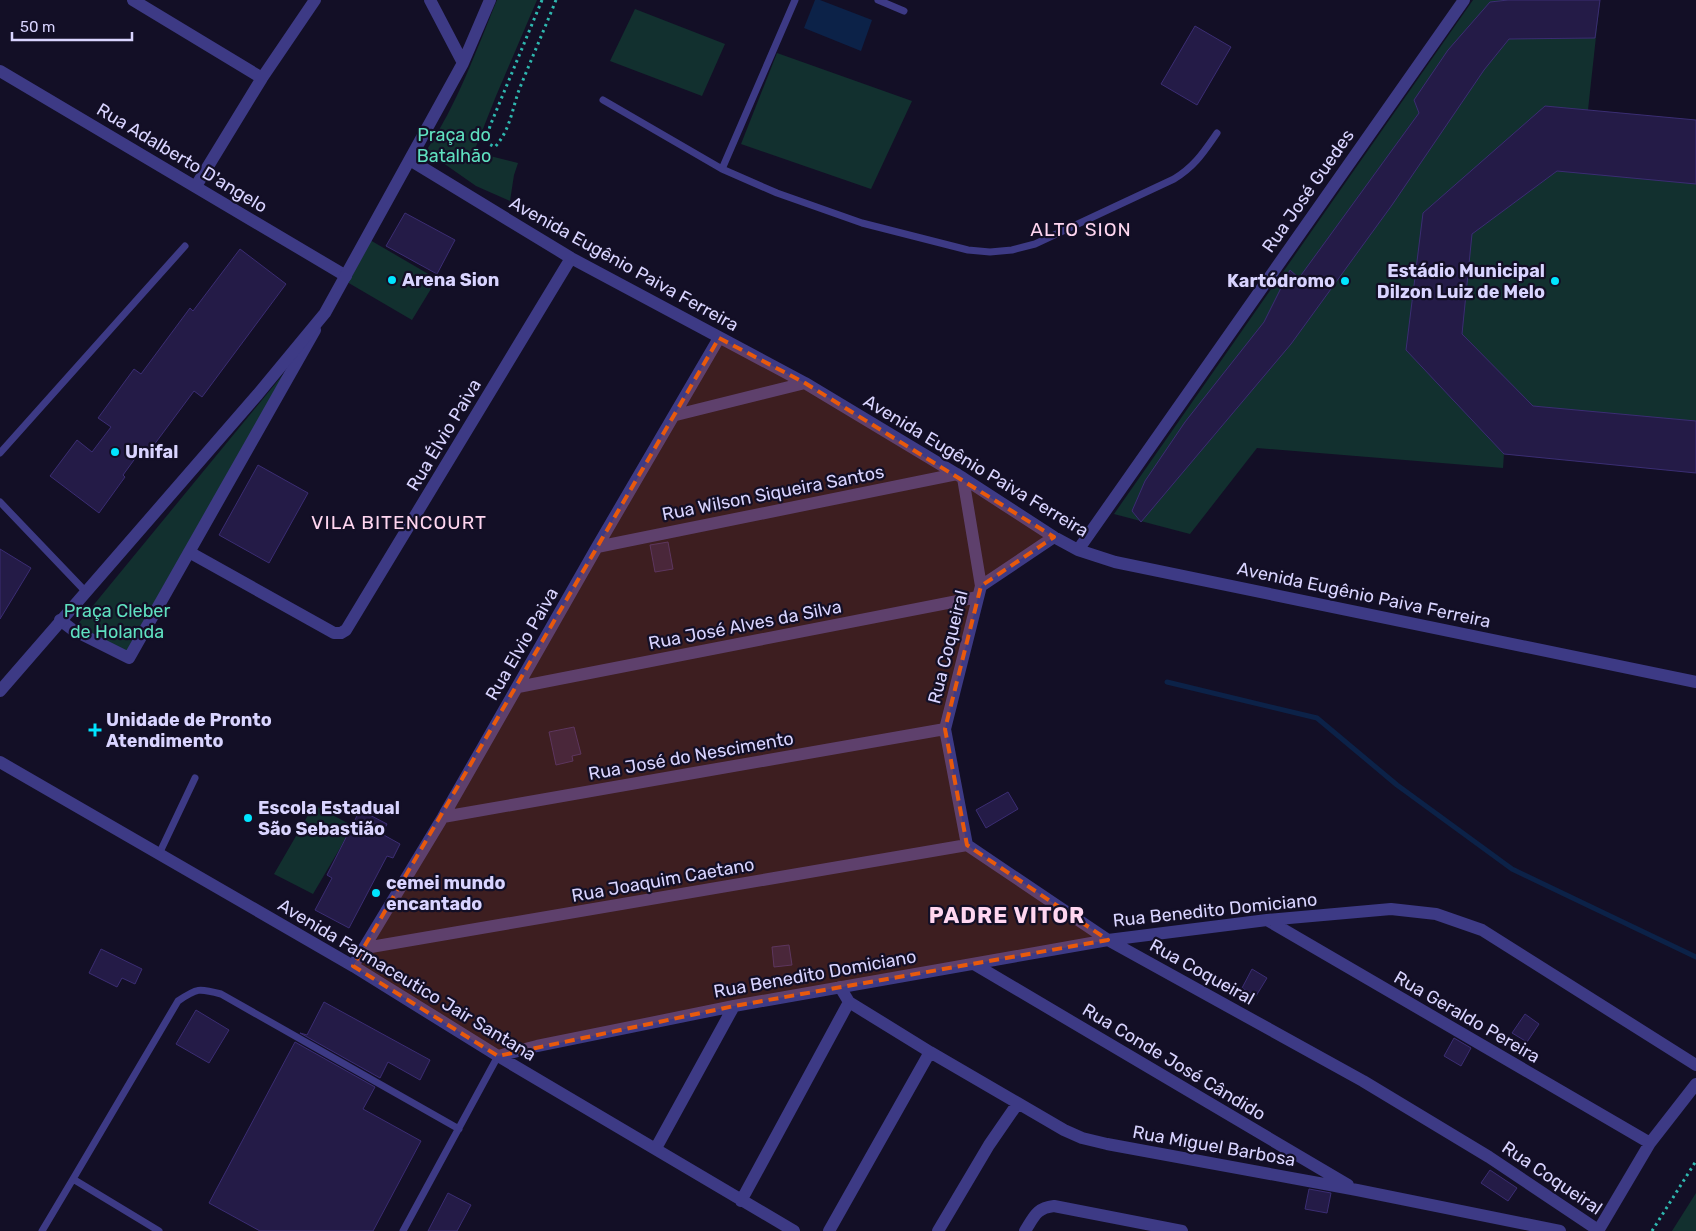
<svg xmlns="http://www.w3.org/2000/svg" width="1696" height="1231" font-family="Rubik,sans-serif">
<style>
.green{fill:#12302f}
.water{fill:#0c2248}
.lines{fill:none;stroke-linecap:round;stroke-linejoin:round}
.stream{stroke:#0c2248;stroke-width:5}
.building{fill:#241b47;stroke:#3b2d73}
.path{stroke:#2fb8b0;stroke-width:3;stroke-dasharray:2.5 4;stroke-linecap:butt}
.service{stroke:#3d3a85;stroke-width:7}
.minor{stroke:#3d3a85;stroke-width:12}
.tertiary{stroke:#3d3a85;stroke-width:12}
.marked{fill:#e8590c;fill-opacity:0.2;stroke:#e8590c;stroke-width:4;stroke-dasharray:10 6;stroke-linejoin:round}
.poi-dot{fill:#00e5ff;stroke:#130f26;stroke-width:2}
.labels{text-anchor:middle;stroke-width:4.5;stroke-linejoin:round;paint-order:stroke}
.park-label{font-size:18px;fill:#5fe0c0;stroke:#130f26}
.street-label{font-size:18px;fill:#d9d4ff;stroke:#130f26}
.poi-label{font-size:18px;font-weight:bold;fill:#d9d4ff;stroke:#130f26;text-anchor:start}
.neighbourhood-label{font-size:19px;letter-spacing:1px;fill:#ffd6f0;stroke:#130f26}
.district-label{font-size:22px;font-weight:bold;letter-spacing:1px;fill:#ffd6f0;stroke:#130f26}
</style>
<rect width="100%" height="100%" fill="#130f26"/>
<path class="green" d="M497 0H537L496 96 475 149 486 155 518 163 514 175 510 201 476 186 426 151C457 105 476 51 497 0Z
M1473 0H1600L1588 110 1696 120V473L1504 454 1503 468 1257 448 1190 534 1114 514Z
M635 9 725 44 702 96 610 61Z
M777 53 912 101 871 189 741 144Z
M370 240 437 279 412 320 347 282Z
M303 350 128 658 73 630Z
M314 805 353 826 313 894 274 874Z
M1696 1193V1231H1672Z"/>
<path class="water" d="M815 0H820L872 20 861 51 804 28Z"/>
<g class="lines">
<path class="stream" d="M1167 682 1317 718 1397 785 1512 869 1696 957"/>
</g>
<path class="building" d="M1508 0H1600L1595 38 1509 39 1484 70 1392 205 1291 344 1141 522 1132 511 1145 481 1185 422 1264 322 1290 270 1299 278 1419 113 1414 100 1448 50 1490 2Z
M1195 26 1231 47 1197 105 1161 84Z
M1545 106 1696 120V184L1557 171 1472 234 1462 334 1533 406 1696 421V473L1504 454 1406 350 1423 213Z
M405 213 455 240 437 274 386 246Z
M240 249 286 284 202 397 194 391 145 457 139 453 123 475 125 477 99 513 50 476 77 440 92 452 111 427 98 418 134 369 141 374 190 308 193 311Z
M258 465 308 493 269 563 219 535Z
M668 542 673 569 655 572 650 545Z
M0 549 31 568 0 619Z
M574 727 581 754 572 756 573 761 556 765 549 732Z
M1008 792 1018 809 986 828 976 810Z
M360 810 387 824 382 834 400 844 393 858 387 856 349 928 315 910 332 878 327 875Z
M789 945 792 965 774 967 772 947Z
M101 949 142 969 135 984 122 978 117 987 89 973Z
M1252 969 1267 978 1256 996 1242 988Z
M324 1002 430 1060 420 1080 388 1062 380 1078 300 1033 307 1035Z
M196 1010 229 1030 209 1063 176 1044Z
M1525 1014 1539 1024 1527 1042 1512 1033Z
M1454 1038 1471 1048 1461 1066 1444 1056Z
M295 1042 375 1087 363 1109 421 1141 373 1231H260L209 1203Z
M1490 1170 1517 1188 1508 1201 1481 1183Z
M1309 1189 1331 1193 1327 1213 1305 1209Z
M448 1193 471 1205 457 1231H428Z"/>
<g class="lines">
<path class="path" d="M542 0 490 126 488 134 489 144 495 147C510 130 512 110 519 90 531 60 544 30 556 0
M1652 1231 1696 1161"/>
<path class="service" d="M878 0 904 11
M603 100 722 169 777 193 862 223 968 250 990 252 1012 250 1035 244 1174 179C1195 166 1203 153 1217 133
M722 169 795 0
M0 453 185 246
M0 502 86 592
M159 854 195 778
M73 1179 178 1001C197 988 199 988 221 994L459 1129
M42 1231 73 1179 159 1231
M403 1231 498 1056"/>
<path class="minor" d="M133 0 262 78
M0 71 346 276
M410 160 571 258 805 383 963 478 1054 537 1078 550 1115 562 1696 682
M196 186 262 78 315 0
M676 415 805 383
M963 478 981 586 945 729 967 845 1108 940 1363 1081 1489 1157 1598 1230
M597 547 957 474
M1078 550 1464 0
M189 552 334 633H341L346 630 571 258
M981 586 1054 537
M60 620 73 630 129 658 315 330
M518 687 978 597
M0 762 353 966 498 1056 794 1231
M443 817 945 729
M1267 920 1650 1143
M365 948 967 845
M974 964 1348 1185
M353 966 443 817 597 547 719 338
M840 987 849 1002 930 1052 1064 1130 1082 1138 1107 1144 1357 1190 1560 1231
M498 1056 537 1046 734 1006 1108 940 1267 920 1391 909 1436 914 1482 930 1696 1065
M656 1148 734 1006
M741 1201 849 1002
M829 1231 930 1052
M938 1231 989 1145 1018 1103
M1025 1231C1034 1217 1036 1208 1054 1206L1182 1231
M1598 1231 1650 1143 1696 1084"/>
<path class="tertiary" d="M430 0 463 63
M0 691 258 394 325 313 463 63 490 0"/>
</g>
<path class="marked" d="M719 338 805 383 1054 537 981 586 945 729 967 845 1108 940 734 1006 498 1056 353 966Z"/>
<g class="poi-dot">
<circle cx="392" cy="280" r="5"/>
<circle cx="1345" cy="281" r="5"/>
<circle cx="1555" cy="281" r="5"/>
<circle cx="115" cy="452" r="5"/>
<path d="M92.5 722.5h5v5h5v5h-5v5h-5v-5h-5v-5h5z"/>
<circle cx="248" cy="818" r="5"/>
<circle cx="376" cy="893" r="5"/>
</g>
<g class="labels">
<g class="park-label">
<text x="454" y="141">Praça do<tspan x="454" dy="21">Batalhão</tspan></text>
<text x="117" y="617">Praça Cleber<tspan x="117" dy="21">de Holanda</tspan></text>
</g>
<g class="street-label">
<text transform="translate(182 158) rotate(31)" y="6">Rua Adalberto D'angelo</text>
<text transform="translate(1308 191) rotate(-55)" y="6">Rua José Guedes</text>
<text transform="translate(624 264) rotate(29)" y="6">Avenida Eugênio Paiva Ferreira</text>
<text transform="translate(444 435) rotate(-59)" y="6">Rua Élvio Paiva</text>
<text transform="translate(976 466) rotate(31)" y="6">Avenida Eugênio Paiva Ferreira</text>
<text transform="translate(773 493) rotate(-11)" y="6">Rua Wilson Siqueira Santos</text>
<text transform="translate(1364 595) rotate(12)" y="6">Avenida Eugênio Paiva Ferreira</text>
<text transform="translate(745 625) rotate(-11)" y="6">Rua José Alves da Silva</text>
<text transform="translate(522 644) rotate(-60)" y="6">Rua Elvio Paiva</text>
<text transform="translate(948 647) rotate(-76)" y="6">Rua Coqueiral</text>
<text transform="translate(691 756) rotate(-10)" y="6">Rua José do Nescimento</text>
<text transform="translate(663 880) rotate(-10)" y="6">Rua Joaquim Caetano</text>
<text transform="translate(1215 910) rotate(-6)" y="6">Rua Benedito Domiciano</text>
<text transform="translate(1202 972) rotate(29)" y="6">Rua Coqueiral</text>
<text transform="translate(815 974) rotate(-10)" y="6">Rua Benedito Domiciano</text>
<text transform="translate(407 980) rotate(31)" y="6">Avenida Farmaceutico Jair Santana</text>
<text transform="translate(1467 1017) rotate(30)" y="6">Rua Geraldo Pereira</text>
<text transform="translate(1174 1062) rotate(31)" y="6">Rua Conde José Cândido</text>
<text transform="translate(1214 1146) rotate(10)" y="6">Rua Miguel Barbosa</text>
<text transform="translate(1552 1178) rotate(34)" y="6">Rua Coqueiral</text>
</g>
<g class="poi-label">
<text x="1545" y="277" text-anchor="end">Estádio Municipal<tspan x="1545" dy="21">Dilzon Luiz de Melo</tspan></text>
<text x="402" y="286">Arena Sion</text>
<text x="1335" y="287" text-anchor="end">Kartódromo</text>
<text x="125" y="458">Unifal</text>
<text x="106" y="726">Unidade de Pronto<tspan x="106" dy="21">Atendimento</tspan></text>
<text x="258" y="814">Escola Estadual<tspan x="258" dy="21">São Sebastião</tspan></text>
<text x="386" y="889">cemei mundo<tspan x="386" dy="21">encantado</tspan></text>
</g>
<g class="neighbourhood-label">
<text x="1081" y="236">ALTO SION</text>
<text x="399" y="529">VILA BITENCOURT</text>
</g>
<g class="district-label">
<text x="1007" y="923">PADRE VITOR</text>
</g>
</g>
<path d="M12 32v8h120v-8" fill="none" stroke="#d9d4ff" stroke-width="2.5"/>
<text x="20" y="32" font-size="15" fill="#d9d4ff" stroke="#130f26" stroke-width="4" paint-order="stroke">50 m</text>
</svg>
